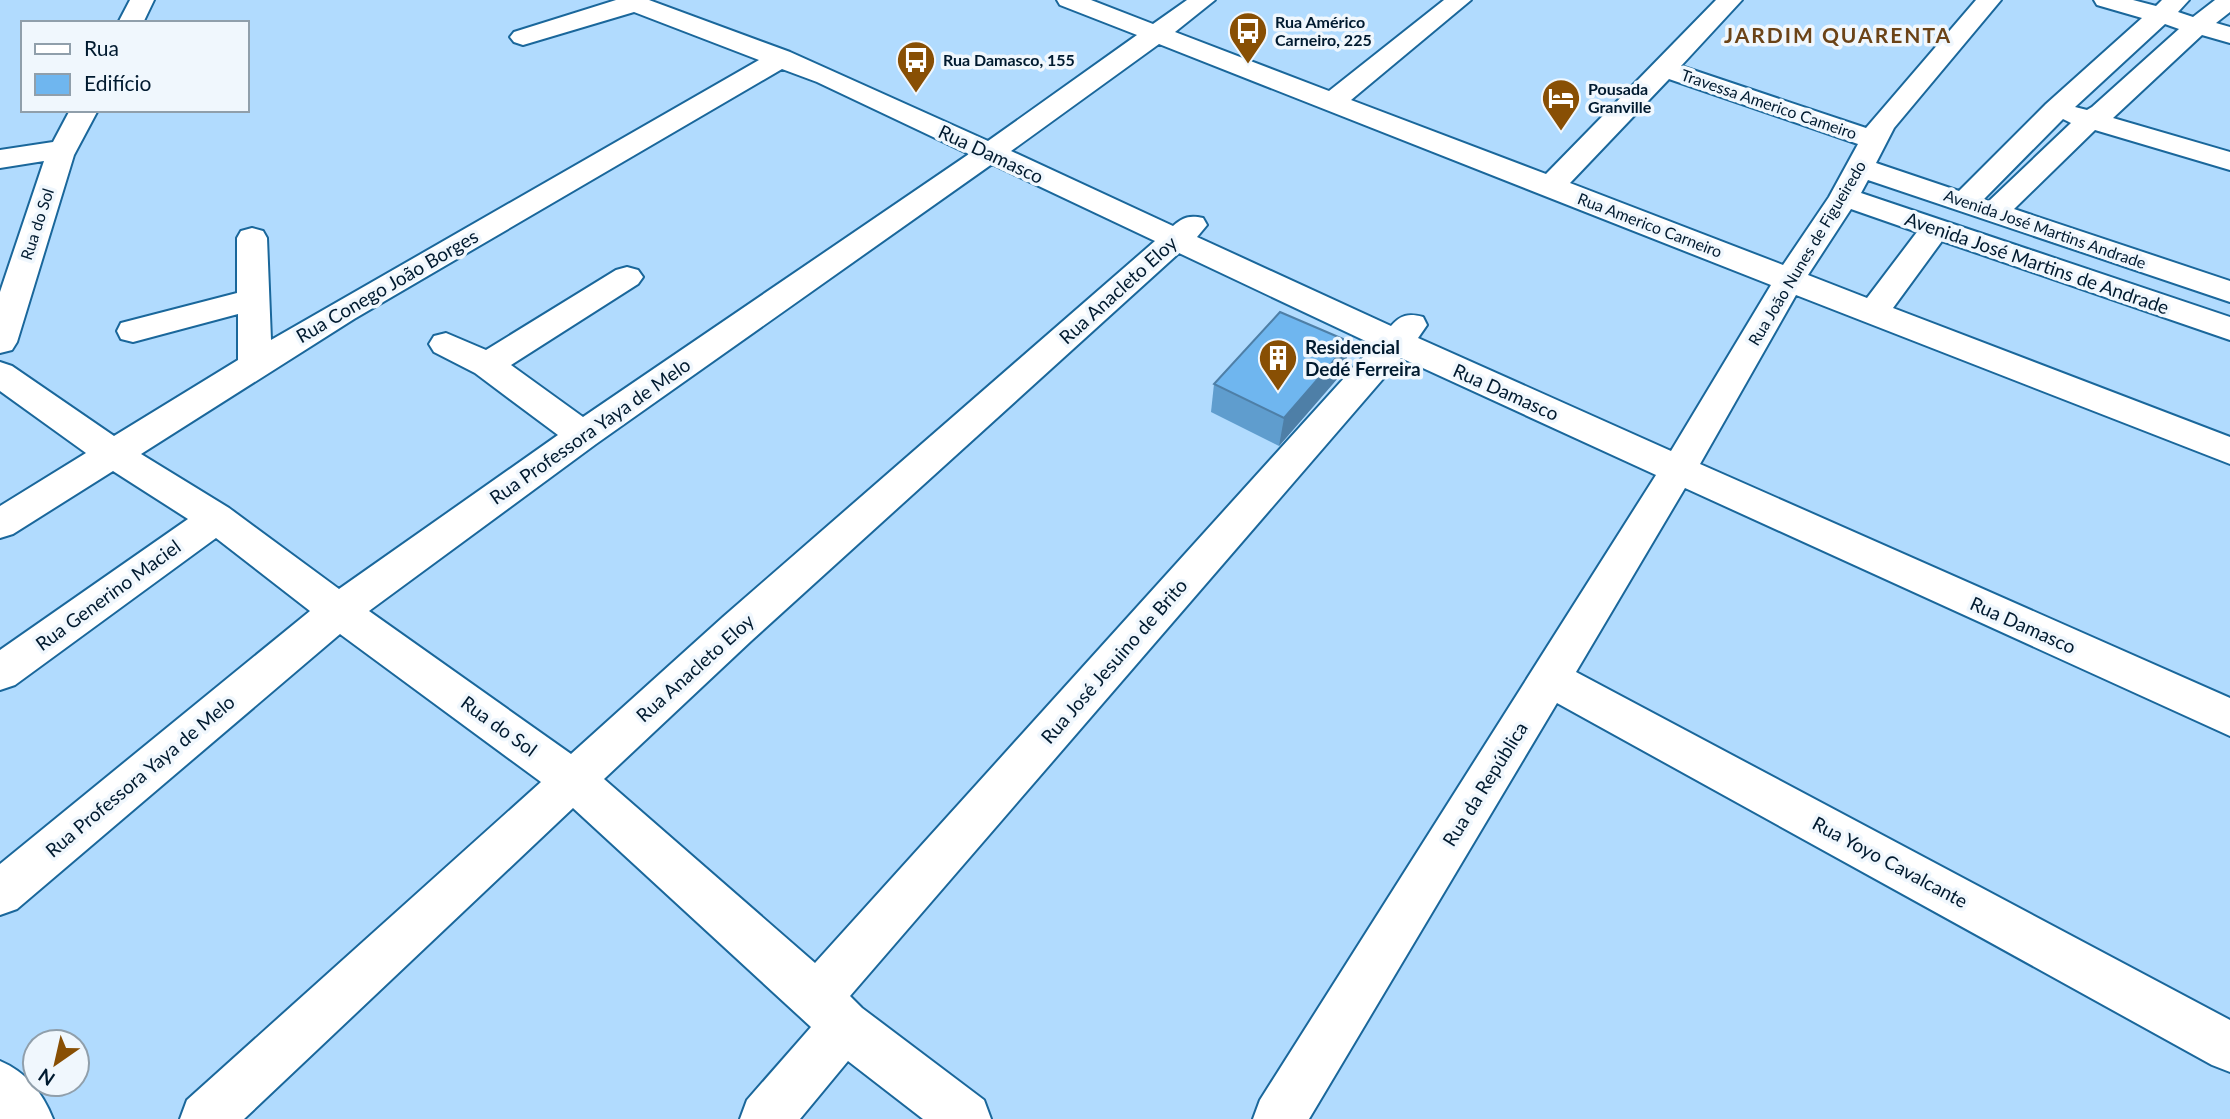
<svg xmlns="http://www.w3.org/2000/svg" width="2230" height="1119" font-family="Lato,sans-serif">
<style>
.lines{fill:none;stroke-linecap:round;stroke-linejoin:round}
.minor-casing{stroke:#1a679b;stroke-width:4}
.minor{fill:#fff;fill-rule:evenodd}
.wall{fill:#5f9dce}
.shaded-wall{fill:#4e7fa7}
.building{fill:#6fb6ef;stroke:#4e7fa7;stroke-width:2}
.labels{text-anchor:middle;stroke-width:7;stroke-linejoin:round;paint-order:stroke}
.far-poi-label{font-size:16px;font-weight:bold;fill:#001a2f;stroke:#f0f7fd;text-anchor:start}
.far-street-label{font-size:16px;fill:#001a2f;stroke:#f0f7fd}
.street-label{font-size:19px;fill:#001a2f;stroke:#f0f7fd}
.poi-label{font-size:19px;font-weight:bold;fill:#001a2f;stroke:#f0f7fd;text-anchor:start}
.far-district-label{font-size:21px;font-weight:bold;letter-spacing:2px;fill:#6b4317;stroke:#f0f7fd}
</style>
<rect width="100%" height="100%" fill="#b1dbfe"/>
<g class="lines">
<g class="minor-casing">
<path id="minor" d="M130 0H154L143 23H118Z
M616 0H649L790 52 988 141 1137 35 1060 5 1057 0H1091L1153 24 1187 0H1215L1175 32 1329 91 1444 0H1471L1351 100 1546 174 1716 0H1742L1681 66 1866 128 1976 0H2001L1894 128 1876 163 1959 191 2046 104 2142 18 2097 5 2094 0H2133L2156 6 2162 0H2189L2178 12 2193 17 2215 0H2230V12L2216 23 2230 27V43L2202 35 2113 118 2230 152V170L2095 130 2014 209 2230 281V302L1868 180 1861 193 2230 317V340L1942 241 1893 308 2230 437V464L1796 295 1700 464 2230 698V736L1685 488 1576 672 2230 1020V1072L2212 1065 1557 703 1309 1119H1253L1260 1100 1656 475 1401 358 850 996 862 1008 984 1100 991 1119H923L848 1061 800 1119H740L747 1100 811 1027 573 808 244 1119H180L187 1100 541 782 340 634 17 909 0 915V864L310 611 216 538 15 685 0 690V650L188 519 113 471 13 534 0 538V506L86 453 0 391V362L12 366 114 436 238 360V314L133 342 121 339 117 331 121 323 237 293V238L241 231 252 228 263 231 267 238 271 340 759 60 634 12 523 45 514 42 510 37 514 32ZM2165 24 2179 29 2092 107 2087 110 2075 107ZM1159 44 1771 285 1671 451 1418 338 1427 325 1423 317C1408 313 1401 315 1391 326L1197 237 1207 225 1203 218C1190 215 1183 217 1173 226L1011 151ZM782 69 817 82 969 154 583 417 511 365 638 284 643 277 638 270 627 267 616 270 486 350 446 333 434 336 429 344 434 352 475 373 558 435 339 589 229 508 141 454 354 319ZM1669 79 1858 144 1829 197 1783 265 1570 183ZM2063 119 2071 123 1989 201 1984 199ZM992 164 1155 241 723 617 571 754 369 611 596 444ZM1851 209 1917 232 1867 298 1808 275ZM1179 253 1374 345 815 963 604 779 751 641Z
M70 110H98L74 155 17 342 12 350 0 353V292L44 161 0 168V150L53 142Z
M0 1061C26 1072 43 1093 53 1119H0Z"/>
</g>
<use href="#minor" class="minor"/>
</g>
<path class="wall" d="M1350 342 1344 371 1279 446 1211 412 1214 384Z"/>
<path class="shaded-wall" d="M1350 342 1344 371 1279 446 1284 418Z"/>
<path class="building" d="M1280 312 1350 342 1284 418 1214 384Z"/>
<defs>
<g id="bus-pin" transform="scale(2.0125)"><path d="M0 17L-7.5 6A9.5 9.5 0 1 1 7.5 6Z" fill="#884f04" stroke="#f0f7fd"/><path d="M-5-6H5V4H4V6H2V4H-2V6H-4V4H-5ZM-3.5-4V0h7V-4ZM-3.5 1.2v1.5H-2V1.2ZM2 1.2v1.5H3.5V1.2Z" fill="#fff"/></g>
<g id="hotel-pin" transform="scale(2.0125)"><path d="M0 17L-7.5 6A9.5 9.5 0 1 1 7.5 6Z" fill="#884f04" stroke="#f0f7fd"/><path d="M-6-4.5h1.5V1H6V5H4.5V3h-9V5H-6ZM-4 0a1.8 1.8 0 1 1 3.6 0ZM.5 0V-2.5h3Q6-2.5 6 0Z" fill="#fff"/></g>
<g id="building-pin" transform="scale(2.0125)"><path d="M0 17L-7.5 6A9.5 9.5 0 1 1 7.5 6Z" fill="#884f04" stroke="#f0f7fd"/><path d="M-4-6H4V6H1V3H-1V6H-4ZM-2.5-4.3h1.7v1.8h-1.7ZM.8-4.3h1.7v1.8H.8ZM-2.5-1h1.7V.8h-1.7ZM.8-1h1.7V.8H.8Z" fill="#fff"/></g>
</defs>
<g fill-rule="evenodd">
<use href="#bus-pin" x="1248" y="31"/>
<use href="#bus-pin" x="916" y="60"/>
<use href="#hotel-pin" x="1561" y="98"/>
<use href="#building-pin" x="1278" y="358"/>
</g>
<g class="labels">
<g class="far-poi-label">
<text x="1275" y="28">Rua Américo<tspan x="1275" dy="18">Carneiro, 225</tspan></text>
<text x="943" y="66">Rua Damasco, 155</text>
<text x="1588" y="95">Pousada<tspan x="1588" dy="18">Granville</tspan></text>
</g>
<g class="far-street-label">
<text transform="translate(1769 104) rotate(19)" y="6">Travessa Americo Cameiro</text>
<text transform="translate(37 224) rotate(-72)" y="6">Rua do Sol</text>
<text transform="translate(1650 225) rotate(21)" y="6">Rua Americo Carneiro</text>
<text transform="translate(2045 229) rotate(19)" y="6">Avenida José Martins Andrade</text>
<text transform="translate(1807 253) rotate(-59)" y="6">Rua João Nunes de Figueiredo</text>
</g>
<g class="street-label">
<text transform="translate(991 154) rotate(25)" y="7">Rua Damasco</text>
<text transform="translate(2037 263) rotate(19)" y="7">Avenida José Martins de Andrade</text>
<text transform="translate(387 286) rotate(-30)" y="7">Rua Conego João Borges</text>
<text transform="translate(1118 290) rotate(-42)" y="7">Rua Anacleto Eloy</text>
<text transform="translate(1506 392) rotate(24)" y="7">Rua Damasco</text>
<text transform="translate(590 431) rotate(-35)" y="7">Rua Professora Yaya de Melo</text>
<text transform="translate(108 595) rotate(-36)" y="7">Rua Generino Maciel</text>
<text transform="translate(2023 625) rotate(24)" y="7">Rua Damasco</text>
<text transform="translate(1114 661) rotate(-49)" y="7">Rua José Jesuino de Brito</text>
<text transform="translate(695 668) rotate(-42)" y="7">Rua Anacleto Eloy</text>
<text transform="translate(499 726) rotate(36)" y="7">Rua do Sol</text>
<text transform="translate(140 776) rotate(-40)" y="7">Rua Professora Yaya de Melo</text>
<text transform="translate(1485 784) rotate(-58)" y="7">Rua da República</text>
<text transform="translate(1890 862) rotate(28)" y="7">Rua Yoyo Cavalcante</text>
</g>
<g class="poi-label">
<text x="1305" y="354">Residencial<tspan x="1305" dy="22">Dedé Ferreira</tspan></text>
</g>
<g class="far-district-label">
<text x="1838" y="43">JARDIM QUARENTA</text>
</g>
</g>
<rect x="21" y="21" width="228" height="91" fill="#f0f7fd" stroke="#909fab" stroke-width="2"/>
<rect x="35" y="44" width="35" height="10" fill="#ffffff" stroke="#909fab" stroke-width="2"/>
<text x="84" y="56" font-size="21" fill="#001a2f">Rua</text>
<rect x="35" y="74" width="35" height="21" fill="#6fb6ef" stroke="#909fab" stroke-width="2"/>
<text x="84" y="91" font-size="21" fill="#001a2f">Edifício</text>
<g transform="translate(56 1063) rotate(214)"><circle r="33" fill="#f0f7fd" stroke="#909fab" stroke-width="2"/>
<path d="M0-5L12 26L0 18L-12 26Z" fill="#884f04"/>
<text y="-10" font-size="19" font-weight="bold" text-anchor="middle" fill="#001a2f">N</text>
</g>
</svg>
